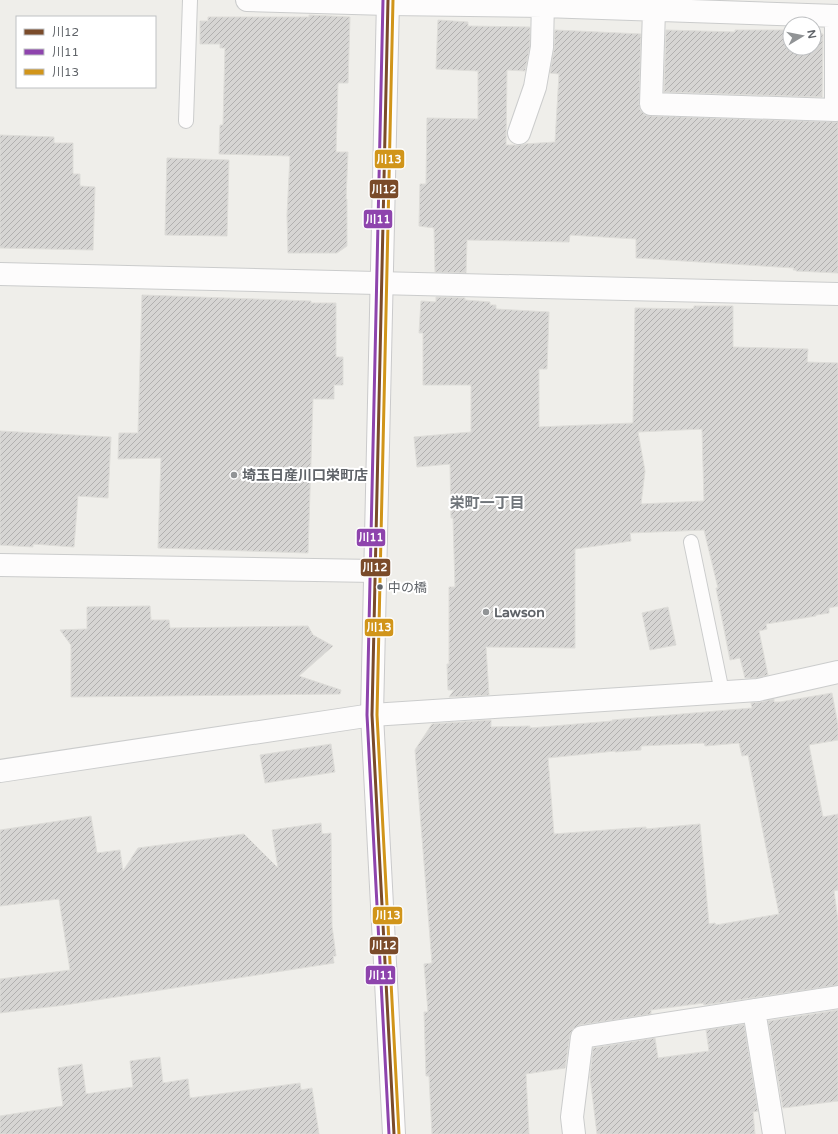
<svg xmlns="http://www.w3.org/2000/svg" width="838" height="1134" font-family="'Varela Round','Noto Sans JP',sans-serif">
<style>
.building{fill:url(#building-hatch);stroke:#deddd9;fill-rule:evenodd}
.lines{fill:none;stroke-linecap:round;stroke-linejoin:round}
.lane-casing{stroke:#cbcccc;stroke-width:16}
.street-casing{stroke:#cbcccc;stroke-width:24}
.secondary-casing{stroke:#cacacb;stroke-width:24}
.lane{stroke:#fdfcfc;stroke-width:14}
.street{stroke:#fdfcfc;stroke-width:22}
.secondary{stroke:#fdfcfc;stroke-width:22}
.bus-1-casing{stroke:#fff;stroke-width:6}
.bus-2-casing{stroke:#fff;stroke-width:6}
.bus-3-casing{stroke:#fff;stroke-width:6}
.bus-1{stroke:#7a4b2a;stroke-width:3}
.bus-2{stroke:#8e44ad;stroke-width:3}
.bus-3{stroke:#d1951a;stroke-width:3}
.poi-dot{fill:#919496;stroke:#fff;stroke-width:1.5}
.bus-dot{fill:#5f6368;stroke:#fff;stroke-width:1.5}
.labels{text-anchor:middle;stroke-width:4;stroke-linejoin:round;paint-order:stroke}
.bus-label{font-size:13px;fill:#5f6368;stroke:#fff;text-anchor:start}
.poi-label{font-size:14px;font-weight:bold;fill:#5f6368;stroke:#fff;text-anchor:start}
.neighbourhood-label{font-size:15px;font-weight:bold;fill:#70757a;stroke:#fff}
.line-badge{stroke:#fff;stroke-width:1.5}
.badge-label{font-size:11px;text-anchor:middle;font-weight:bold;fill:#fff}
</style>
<defs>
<pattern id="building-hatch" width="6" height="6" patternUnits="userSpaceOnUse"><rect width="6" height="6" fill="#d6d5d3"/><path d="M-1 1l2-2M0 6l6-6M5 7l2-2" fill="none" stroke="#b1b0af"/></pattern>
</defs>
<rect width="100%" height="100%" fill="#efeeea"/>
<path class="building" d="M309 15 350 17 348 83H338L336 152H348L346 199H347V246L337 253H288L287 215 290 156 219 154 220 125H223L225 48H220V44H200V21H208V17H309Z
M438 20 468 22V26L530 27V46L525 71 507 70 506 145H521L525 144 555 142 559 74 550 73 554 49 555 30 641 34 639 104 640 110 645 115 651 116 838 122V273L796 271V270H793L794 268 636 258V239L570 235 569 242 467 240 466 273 435 272 434 228 419 226 420 184H426L427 118 478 119V71L436 69Z
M666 30 735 32V30H790V48H814V33L823 34 822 97 664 92Z
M0 135 54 137V143H73V174H80V186L95 187 93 250 0 248Z
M167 158 229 160 227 236 165 235Z
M142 295 198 297 311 301V303H336V357H343V385H334V399H313L308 553 158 548 161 458 118 459 119 433H138Z
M436 297 465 298V300L490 302V305H496V309L549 312 547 369H539V427L633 423 635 308 691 309 694 308V306H733V347L808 349 807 362 838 363V606L829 608V613L816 615V616L766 624 767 629 759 631 768 675 756 678H745L740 658 730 660 716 588H718L704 530 630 533 631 541 575 549V648L486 647 489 695 449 697 454 690H448L447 664H449V587H455L453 518H451L450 464 417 467 414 437 471 432V385H423V333H419L421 301 436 302ZM702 429 704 501 641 504 645 471 638 432Z
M0 431 111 437 108 498 78 496 74 547 33 544V547L0 545Z
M150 606 151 620H169L170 628 308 626 313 635 333 646 299 676 341 690 340 694 71 697V645L60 630 87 629V607Z
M668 607 676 645 650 650 642 613Z
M832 693 838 725V740L809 745 823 817 838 814V890L834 891 838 920V985L704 1005 703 1003 651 1010V1014L580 1025 573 1029 570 1035 565 1068 526 1074 529 1134H432L429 1076H426L424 1012H428L424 964 432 963 415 750 432 724 491 720V727L530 726V728L612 721V720L752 708 751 703 761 702 774 699V702H780ZM704 743 705 746 739 743 742 756 748 755 779 914 716 925 715 923 709 924 700 824 646 829V827L554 834 548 758 615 751V752L641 750V746Z
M331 744 335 772 265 783 260 755Z
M91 816 97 853 120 850 123 871 138 848 244 834 278 868 272 830 321 823 322 834 331 833 332 926 336 956H333L334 963 65 1005 0 1013V979L70 970 59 899 0 906V830Z
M838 1010V1101L783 1108 768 1021Z
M744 1024 758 1111 753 1112 755 1134H597L590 1077 593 1048 655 1038 658 1058 709 1051 706 1030Z
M160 1057 163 1083 188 1079 190 1098 300 1083 301 1090 312 1088 319 1134H0V1116L63 1106 58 1068 82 1064 86 1094 133 1087 130 1061Z"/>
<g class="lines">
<g class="lane-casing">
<path id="lane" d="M186 121 190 0
M691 542 722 692"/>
</g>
<g class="street-casing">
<path id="street" d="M247 0 388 4 543 6 838 16
M654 10 651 104 836 110V16
M519 133 535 87 542 47 543 0
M0 274 838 294
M0 565 375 571
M0 771 372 715 758 690 838 672
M754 1010 774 1134
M574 1134 572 1117 582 1037 838 997"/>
</g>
<g class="secondary-casing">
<path id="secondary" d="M388 0 372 715 394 1134"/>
</g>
<use href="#lane" class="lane"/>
<use href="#street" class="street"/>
<use href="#secondary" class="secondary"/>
<g class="bus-1-casing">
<path id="bus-1" d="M388 0 372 715 394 1134"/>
</g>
<g class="bus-2-casing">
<path id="bus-2" d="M383 0 367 715 389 1134"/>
</g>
<g class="bus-3-casing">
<path id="bus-3" d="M393 0 377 715 399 1134"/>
</g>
<use href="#bus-1" class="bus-1"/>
<use href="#bus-2" class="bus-2"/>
<use href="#bus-3" class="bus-3"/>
</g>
<g class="poi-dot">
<circle cx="234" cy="475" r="4"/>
<circle cx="486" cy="612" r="4"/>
</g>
<circle class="bus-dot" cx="380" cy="587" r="3.5"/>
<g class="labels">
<g class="bus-label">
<text x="388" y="592">中の橋</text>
</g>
<g class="poi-label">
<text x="242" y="480">埼玉日産川口栄町店</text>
<text x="494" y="617">Lawson</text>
</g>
<g class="neighbourhood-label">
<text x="487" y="508">栄町一丁目</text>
</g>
</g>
<g class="line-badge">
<rect x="374" y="149" width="31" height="20" rx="4" fill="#d1951a"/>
<rect x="369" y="179" width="30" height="20" rx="4" fill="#7a4b2a"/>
<rect x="363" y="209" width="30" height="20" rx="4" fill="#8e44ad"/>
<rect x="356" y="528" width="30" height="19" rx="4" fill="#8e44ad"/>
<rect x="360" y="558" width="31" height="19" rx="4" fill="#7a4b2a"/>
<rect x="364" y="618" width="30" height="19" rx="4" fill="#d1951a"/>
<rect x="372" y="906" width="31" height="19" rx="4" fill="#d1951a"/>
<rect x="369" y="936" width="30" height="19" rx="4" fill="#7a4b2a"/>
<rect x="365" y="965" width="31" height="20" rx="4" fill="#8e44ad"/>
</g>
<g class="badge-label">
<text x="389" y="163">川13</text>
<text x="384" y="193">川12</text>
<text x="378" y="223">川11</text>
<text x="371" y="541">川11</text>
<text x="375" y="571">川12</text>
<text x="379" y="631">川13</text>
<text x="388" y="919">川13</text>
<text x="384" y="949">川12</text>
<text x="381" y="979">川11</text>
</g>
<rect x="16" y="16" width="140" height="72" fill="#ffffff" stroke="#bfc1c3"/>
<rect x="24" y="29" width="20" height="6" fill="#7a4b2a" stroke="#bfc1c3"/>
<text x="52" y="36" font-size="12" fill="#5f6368">川12</text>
<rect x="24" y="49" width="20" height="6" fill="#8e44ad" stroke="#bfc1c3"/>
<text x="52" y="56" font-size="12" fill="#5f6368">川11</text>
<rect x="24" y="69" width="20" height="6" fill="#d1951a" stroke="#bfc1c3"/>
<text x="52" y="76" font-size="12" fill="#5f6368">川13</text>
<g transform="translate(802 36) rotate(80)"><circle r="19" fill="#ffffff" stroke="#bfc1c3"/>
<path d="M0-3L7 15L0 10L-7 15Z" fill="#919496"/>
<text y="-6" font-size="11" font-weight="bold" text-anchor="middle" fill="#5f6368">N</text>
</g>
</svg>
